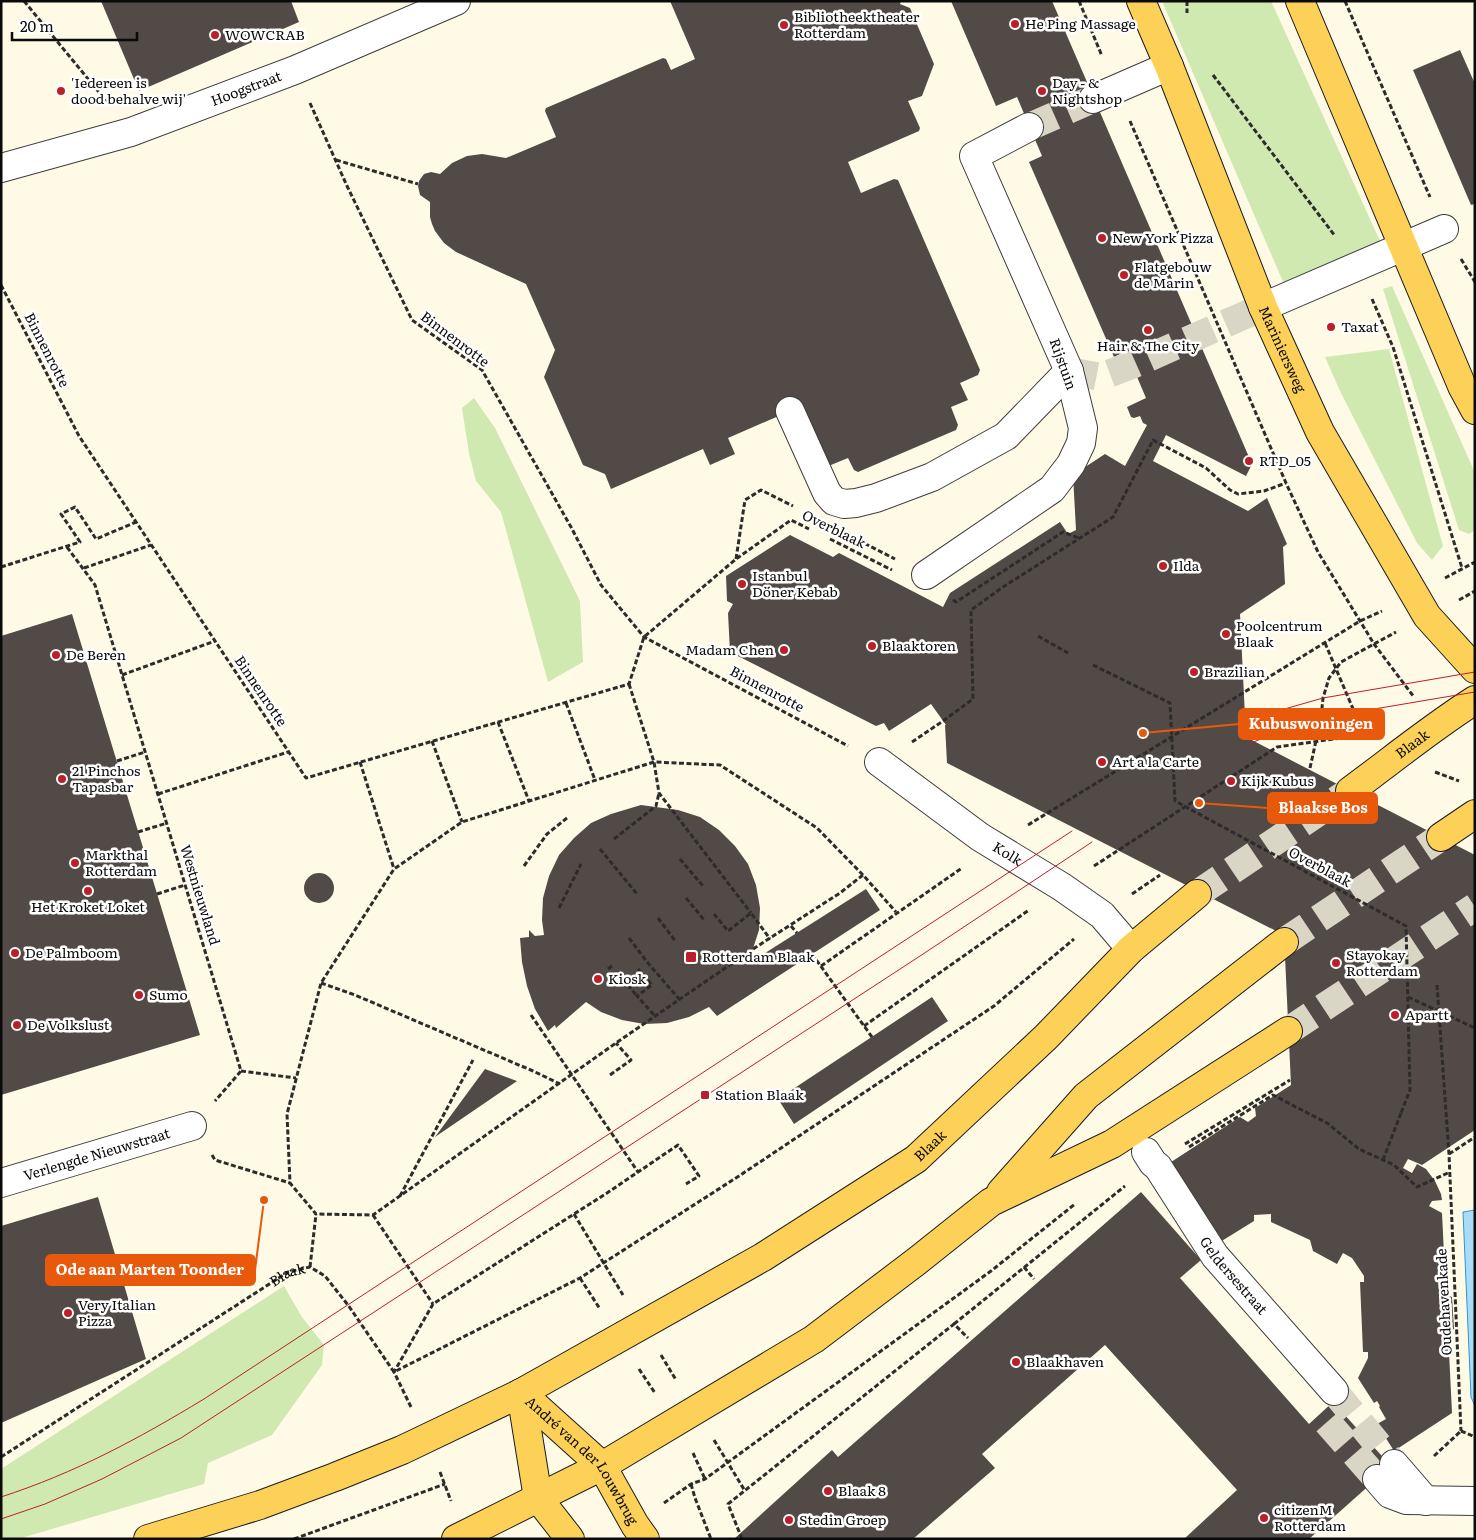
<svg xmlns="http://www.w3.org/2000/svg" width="1476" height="1540" font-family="Literata,serif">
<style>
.green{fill:#cfe9b0}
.water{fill:#aadcf8;stroke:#2f94d1}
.building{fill:#524a46}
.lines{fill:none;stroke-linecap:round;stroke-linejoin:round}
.minor-tunnel{stroke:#dad6c5;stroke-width:28;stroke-dasharray:28 14;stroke-linecap:butt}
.major-tunnel{stroke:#dad6c5;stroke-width:28;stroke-dasharray:28 14;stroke-linecap:butt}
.minor-casing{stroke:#3d3d3d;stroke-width:30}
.major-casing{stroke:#1b1b1b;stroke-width:30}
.path{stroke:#2c2c2c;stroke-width:3;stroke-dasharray:5 2.5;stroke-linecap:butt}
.minor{stroke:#fff;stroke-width:28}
.major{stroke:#fdd158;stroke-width:28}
.tram{stroke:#bc1f2a;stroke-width:1}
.path-bridge{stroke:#2c2c2c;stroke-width:3;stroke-dasharray:5 2.5;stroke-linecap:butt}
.poi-dot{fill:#bc1f2a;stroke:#fff;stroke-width:2}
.labels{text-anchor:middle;stroke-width:5;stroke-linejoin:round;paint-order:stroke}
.poi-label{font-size:14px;fill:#0a0a0a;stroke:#fff;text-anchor:start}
.street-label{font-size:14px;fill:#0a0a0a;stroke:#fff}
.leader{fill:none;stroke:#e8590c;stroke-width:2}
.callout-dot{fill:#e8590c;stroke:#fff;stroke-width:2}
.callout{fill:#e8590c;stroke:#e8590c;stroke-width:2}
.callout-label{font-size:15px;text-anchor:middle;font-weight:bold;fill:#fff}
</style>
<rect width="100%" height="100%" fill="#fffae6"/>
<path class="green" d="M1162 1H1271L1380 241 1284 284Z
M1392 286 1475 473V530L1469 534 1459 530 1383 289Z
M1389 349 1443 546 1432 560 1417 543 1340 391 1325 357Z
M474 398 495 428 580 601 583 662 548 682 501 512 476 481 469 453 462 408Z
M284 1286 302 1317 324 1345 322 1365 272 1435 208 1463 204 1484 18 1539H1V1469Z"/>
<path class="water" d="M1475 1210V1406L1471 1397 1463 1212Z"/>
<path class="building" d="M101 1H291L299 22 139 91Z
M670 1H901L900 4 910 8 934 64 922 96 908 101 920 128 919 131 848 162 861 193 894 179 898 180 980 370 978 375 960 383 968 400 951 407 958 425 956 430 858 472 854 470 848 458 826 467 790 411 728 438 735 454 710 465 703 449 611 489 605 474 583 465 544 377 555 350 526 284 456 252 444 243 435 231 432 224 430 217V202L420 195 418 186 419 181 424 174 431 172 440 174 452 163 467 156 482 154 506 158 556 137 545 111 546 108 663 58 666 59 671 70 695 59Z
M951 1H1052L1252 464 1246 476 1166 435 1153 461 1248 511 1267 498 1287 544 1283 547 1285 584 1240 614 1246 737 1475 855V1130L1422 1165 1408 1159 1403 1168 1412 1173 1417 1164 1426 1169 1435 1181 1441 1194 1442 1200 1432 1201 1429 1206 1442 1213 1446 1295 1452 1297 1454 1329 1448 1332 1452 1413 1394 1451 1377 1424 1386 1419 1379 1407 1380 1406 1377 1401 1374 1403 1358 1378 1368 1358V1352H1363L1360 1282H1364V1276L1352 1258 1343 1253 1337 1264 1313 1251 1310 1240 1271 1222V1214L1254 1215V1221L1212 1247 1162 1168 1240 1117 1248 1122 1256 1116 1255 1108 1291 1085 1284 935 947 763 945 725H946L931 704 889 731 884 723 876 726 730 652 728 613 733 604 727 601 726 576 790 535 833 557 839 553 943 607 950 593 1060 522 1068 534 1076 530 1073 475 1105 454 1125 466 1147 425 1143 423 1140 416 1134 418 1131 417 1127 407 1146 398 1126 351 1114 357 1029 162 1042 156 1017 97 996 106Z
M1460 50 1475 84V204L1471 205 1413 70Z
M72 614 200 1035 1 1095V636Z
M641 805 678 810 700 817 719 830 735 846 748 864 756 885 760 908 759 930 748 964 866 889 880 910 717 1016 709 1007 689 1017 667 1023 644 1024 622 1020 601 1012 586 1002 556 1028 555 1025 548 1031 535 1009 527 986 522 962 520 938 529 937V930L535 936 544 935 542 920 543 898 549 876 559 855 574 838 591 823 611 814Z
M304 888a15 15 0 1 1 30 0a15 15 0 1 1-30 0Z
M932 997 948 1021 794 1124 778 1099Z
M485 1069 517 1081 435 1137Z
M1141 1192 1201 1260 1180 1278 1309 1424 1333 1402 1391 1466 1309 1539H1184L1237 1490 1105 1345 982 1454 995 1468 913 1539H734L832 1450 838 1457Z
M98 1197 146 1359 1 1423V1226Z"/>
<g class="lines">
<path class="minor-tunnel" d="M1029 127 1093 99
M1069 371 1100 377 1132 365 1263 307
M1334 1391 1394 1464
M1327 1422 1377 1479"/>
<path class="major-tunnel" d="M1197 894 1350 791
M1284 942 1441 837
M1288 1031 1475 907"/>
<g class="minor-casing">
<g id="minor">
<path d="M1093 99 1169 66"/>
<path id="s2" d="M1 168 131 132 295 70 456 1"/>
<path d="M1263 307 1444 229"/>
<path d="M790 411 827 493 834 501 844 504 856 503 876 498 932 477 1006 436 1069 371"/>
<path d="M926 575 1052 489 1071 464 1081 443 1083 428 1069 371 974 156 1029 127"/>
<path id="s3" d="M879 762 980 837 1062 887 1102 915 1131 949"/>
<path id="s4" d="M1146 1152 1153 1163 1158 1167 1215 1256 1334 1391"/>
<path id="s5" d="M1 1183 192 1126"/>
<path d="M1394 1464 1426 1501"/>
<path d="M1377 1479 1390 1494 1406 1500 1475 1501"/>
</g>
</g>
<g class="major-casing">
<g id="major">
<path id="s6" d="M1141 1 1169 66 1263 307 1320 432 1427 616 1475 669"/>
<path d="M1300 1 1462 386 1475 410"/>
<path id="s7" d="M1350 791C1392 760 1431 728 1475 700"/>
<path d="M1441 837 1475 814"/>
<path d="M1001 1192 1086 1096 1284 942"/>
<path id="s8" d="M521 1393 602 1466 635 1525 645 1539"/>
<path d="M521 1393 538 1498 570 1539"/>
<path id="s9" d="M148 1539 260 1505 335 1477 402 1450 521 1393 763 1257 916 1159 1046 1037 1131 949 1197 894"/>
<path d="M456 1539 602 1466 814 1339 917 1261 991 1202 1112 1144 1288 1031"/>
</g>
</g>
<g class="path">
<path d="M24 1 107 102"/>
<path d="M1079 1 1102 56"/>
<path d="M1187 1V13"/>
<path d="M1345 1 1430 197"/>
<path d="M1213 75 1335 236"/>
<path d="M310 103 347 186 412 320 482 370 571 527 601 585 644 637 848 746"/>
<path d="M1130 121 1286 483 1318 552 1374 644 1414 697"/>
<path d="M336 160 418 184"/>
<path d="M1461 259 1475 282"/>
<path d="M1 285 79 436 306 778 629 684 644 637 736 559 791 520 809 529"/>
<path d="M1372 299 1393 347 1462 568"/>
<path d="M830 539 892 570"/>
<path d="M858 540 895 559"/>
<path d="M67 547 95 585 241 1071 215 1101"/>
<path d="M736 559 745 500 761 490 793 506"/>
<path d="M1 567 80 542 61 514 75 507 96 539 136 522"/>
<path d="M84 568 151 545"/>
<path d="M1445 578 1475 562"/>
<path d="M953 600 956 602 1063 532 1079 538"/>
<path d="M1459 600 1475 591"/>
<path d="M1038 636 1068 653"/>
<path d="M1325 643 1365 737"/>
<path d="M122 675 215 641"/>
<path d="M629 684 654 762 659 793 751 913"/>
<path d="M566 703 595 780"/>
<path d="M498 722 529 801"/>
<path d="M432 741 462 822"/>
<path d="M912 742 943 721 973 699 971 610 1003 587 1113 517 1153 440 1206 468 1230 490 1238 494 1264 491 1286 483"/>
<path d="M117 761 145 752"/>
<path d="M360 762 394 869"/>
<path d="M1310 768 1321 718 1323 698 1329 678 1341 662 1396 632"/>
<path d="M1435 772 1459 781"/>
<path d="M158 794 288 752"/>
<path d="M1028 825 1360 621 1382 611"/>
<path d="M138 832 167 823"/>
<path d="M614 839 656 806 659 793"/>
<path d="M600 849 637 894"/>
<path d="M680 859 703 886"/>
<path d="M524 866 547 834 567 818"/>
<path d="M1094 866 1277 747 1362 735"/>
<path d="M863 875 817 828 720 765 654 762 462 822 394 869 321 983 287 1114 290 1183 316 1214 373 1215 616 1043 753 949 840 893 863 875 896 912"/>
<path d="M157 894 185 885"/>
<path d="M1132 894 1160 875"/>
<path d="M686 898 705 921"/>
<path d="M559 908 581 864"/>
<path d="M714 914 728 931 751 913 770 939"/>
<path d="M658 918 676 942"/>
<path d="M791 926 797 933"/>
<path d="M629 938 647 962 680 1000"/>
<path d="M812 954 872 1037"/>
<path d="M821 966 962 868"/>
<path d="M608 969 612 966"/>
<path d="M638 969 652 985 637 996 655 1016"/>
<path d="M623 979 637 996"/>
<path d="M321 983 355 995 533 1071 560 1084"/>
<path d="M1437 985 1449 1154 1461 1431"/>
<path d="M531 1015 638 1172"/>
<path d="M864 1026 1029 910"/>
<path d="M241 1071 296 1078"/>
<path d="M610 1075 631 1060 616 1043"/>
<path d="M1185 1144 1290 1080"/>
<path d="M1189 1147 1273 1095 1327 1123 1359 1149 1394 1165 1417 1187 1450 1172"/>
<path d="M1449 1154 1475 1137"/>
<path d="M212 1155 215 1160 290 1183"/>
<path d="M1383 1160 1401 1113"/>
<path d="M400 1196 473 1060"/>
<path d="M574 1214 623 1295"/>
<path d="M373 1215 433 1304"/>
<path d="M310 1267 316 1214"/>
<path d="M1024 1267 1034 1279"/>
<path d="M580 1278 600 1309"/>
<path d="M954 1324 1125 1186"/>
<path d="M661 1355 676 1380"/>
<path d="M639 1369 655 1393"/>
<path d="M411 1407 394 1372 433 1304 607 1193 678 1145 699 1176 686 1184"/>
<path d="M1461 1431 1475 1437"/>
<path d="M714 1440 745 1491"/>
<path d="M693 1453 705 1479"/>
<path d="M1434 1456 1461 1431"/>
<path id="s1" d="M1 1457 288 1272 310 1267 325 1276 348 1305 394 1372 580 1278 739 1176 994 1006 1074 939"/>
<path d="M440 1472 451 1501"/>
<path d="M691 1484 695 1498 711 1539"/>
<path d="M664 1503 691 1484 705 1479 991 1271 1075 1204"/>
<path d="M294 1539 445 1484"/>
<path d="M742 1539 728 1504 954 1324 968 1338"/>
</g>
<use href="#minor" class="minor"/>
<use href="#major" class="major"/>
<path class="tram" d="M1246 723 1267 714 1323 698 1475 672
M1249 744 1289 727 1321 718 1475 692
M1 1497C75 1473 138 1439 204 1399L1072 831
M1 1519 45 1504 102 1479 181 1438 917 958 1092 842"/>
<path class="path-bridge" d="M1093 665 1170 703 1175 801 1406 926 1410 1090 1401 1113
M1408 997 1475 1028"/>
</g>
<g class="poi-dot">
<circle cx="1015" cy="24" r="5"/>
<circle cx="784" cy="25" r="5"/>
<circle cx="215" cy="35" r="5"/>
<circle cx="61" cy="91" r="5"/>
<circle cx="1042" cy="91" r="5"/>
<circle cx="1102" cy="238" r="5"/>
<circle cx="1124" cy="275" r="5"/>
<circle cx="1331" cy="327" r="5"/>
<circle cx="1148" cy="330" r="5"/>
<circle cx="1249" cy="461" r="5"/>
<circle cx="1163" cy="566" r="5"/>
<circle cx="742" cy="584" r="5"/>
<circle cx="1226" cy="634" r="5"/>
<circle cx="872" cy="646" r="5"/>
<circle cx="784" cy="650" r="5"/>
<circle cx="56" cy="655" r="5"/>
<circle cx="1194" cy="672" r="5"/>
<circle cx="1102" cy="762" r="5"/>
<circle cx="62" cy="779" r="5"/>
<circle cx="1231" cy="781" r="5"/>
<circle cx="75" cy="863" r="5"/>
<circle cx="88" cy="891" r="5"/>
<circle cx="15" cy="953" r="5"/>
<rect x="685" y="951" width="12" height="12" rx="2.5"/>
<circle cx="1336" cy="963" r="5"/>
<circle cx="598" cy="979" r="5"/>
<circle cx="139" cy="995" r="5"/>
<circle cx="1395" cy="1015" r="5"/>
<circle cx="17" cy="1025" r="5"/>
<rect x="700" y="1090" width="10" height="10" rx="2.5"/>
<circle cx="68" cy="1313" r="5"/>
<circle cx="1016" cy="1362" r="5"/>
<circle cx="828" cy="1491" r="5"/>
<circle cx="1264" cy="1518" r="5"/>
<circle cx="789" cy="1520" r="5"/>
</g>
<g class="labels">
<g class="poi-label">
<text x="794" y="22">Bibliotheektheater<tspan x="794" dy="16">Rotterdam</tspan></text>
<text x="1025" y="29">He Ping Massage</text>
<text x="225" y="40">WOWCRAB</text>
<text x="71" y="88">'Iedereen is<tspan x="71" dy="16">dood behalve wij'</tspan></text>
<text x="1052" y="88">Day - &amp;<tspan x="1052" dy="16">Nightshop</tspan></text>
<text x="1112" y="243">New York Pizza</text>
<text x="1134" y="272">Flatgebouw<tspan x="1134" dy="16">de Marin</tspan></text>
<text x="1341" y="332">Taxat</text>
<text x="1148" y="351" text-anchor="middle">Hair &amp; The City</text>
<text x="1259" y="466">RTD_05</text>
<text x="1173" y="571">Ilda</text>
<text x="752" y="581">Istanbul<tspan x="752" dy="16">Döner Kebab</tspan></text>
<text x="1236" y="631">Poolcentrum<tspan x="1236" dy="16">Blaak</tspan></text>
<text x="882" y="651">Blaaktoren</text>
<text x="774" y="655" text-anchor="end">Madam Chen</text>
<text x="66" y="660">De Beren</text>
<text x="1204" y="677">Brazilian</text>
<text x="1112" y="767">Art a la Carte</text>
<text x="72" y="776">21 Pinchos<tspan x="72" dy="16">Tapasbar</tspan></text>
<text x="1241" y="786">Kijk Kubus</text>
<text x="85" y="860">Markthal<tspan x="85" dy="16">Rotterdam</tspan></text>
<text x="88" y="912" text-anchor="middle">Het Kroket Loket</text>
<text x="25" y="958">De Palmboom</text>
<text x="1346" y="960">Stayokay<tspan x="1346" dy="16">Rotterdam</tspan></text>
<text x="702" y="962">Rotterdam Blaak</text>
<text x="608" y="984">Kiosk</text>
<text x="149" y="1000">Sumo</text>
<text x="1405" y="1020">Apartt</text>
<text x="27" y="1030">De Volkslust</text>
<text x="715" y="1100">Station Blaak</text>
<text x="78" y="1310">Very Italian<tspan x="78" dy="16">Pizza</tspan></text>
<text x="1026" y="1367">Blaakhaven</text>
<text x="838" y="1496">Blaak 8</text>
<text x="1274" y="1515">citizenM<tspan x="1274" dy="16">Rotterdam</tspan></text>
<text x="799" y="1525">Stedin Groep</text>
</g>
<g class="street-label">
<text dy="5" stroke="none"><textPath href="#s2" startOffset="258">Hoogstraat</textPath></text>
<text transform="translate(455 339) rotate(37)" y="5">Binnenrotte</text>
<text dy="5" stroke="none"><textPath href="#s6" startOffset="376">Mariniersweg</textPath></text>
<text transform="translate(47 350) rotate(63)" y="5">Binnenrotte</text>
<text transform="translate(1063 364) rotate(70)" y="5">Rijstuin</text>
<text transform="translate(834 529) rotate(26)" y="5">Overblaak</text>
<text transform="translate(767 689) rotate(28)" y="5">Binnenrotte</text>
<text transform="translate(261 691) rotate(56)" y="5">Binnenrotte</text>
<text dy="5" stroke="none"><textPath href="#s7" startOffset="78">Blaak</textPath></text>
<text dy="5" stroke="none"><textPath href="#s3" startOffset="158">Kolk</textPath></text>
<text transform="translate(1320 867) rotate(28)" y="5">Overblaak</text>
<text transform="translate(200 895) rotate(73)" y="5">Westnieuwland</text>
<text dy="5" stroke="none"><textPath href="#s9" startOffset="880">Blaak</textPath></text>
<text dy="5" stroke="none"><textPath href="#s5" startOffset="100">Verlengde Nieuwstraat</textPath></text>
<text dy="5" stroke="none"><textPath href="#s4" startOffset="152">Geldersestraat</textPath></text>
<text dy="5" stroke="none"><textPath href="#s1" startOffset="340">Blaak</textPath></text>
<text transform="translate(1444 1302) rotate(-93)" y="5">Oudehavenkade</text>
<text dy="5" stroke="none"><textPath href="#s8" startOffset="92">André van der Louwbrug</textPath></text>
</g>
</g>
<path class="leader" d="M1143 733L1239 724M1199 803L1268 808M264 1200L255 1270"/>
<g class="callout-dot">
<circle cx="1143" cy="733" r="5"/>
<circle cx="1199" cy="803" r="5"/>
<circle cx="264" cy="1200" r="5"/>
</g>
<g class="callout">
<rect x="1239" y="709" width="145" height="30" rx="5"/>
<rect x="1268" y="793" width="109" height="30" rx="5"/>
<rect x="46" y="1255" width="209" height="30" rx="5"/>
</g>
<g class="callout-label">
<text x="1311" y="729">Kubuswoningen</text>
<text x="1323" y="813">Blaakse Bos</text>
<text x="150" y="1275">Ode aan Marten Toonder</text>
</g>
<rect width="1476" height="1540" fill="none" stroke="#0a0a0a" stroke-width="5"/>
<path d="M12 32v8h125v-8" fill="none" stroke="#0a0a0a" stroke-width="2.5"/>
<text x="20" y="32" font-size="15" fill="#0a0a0a" stroke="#ffffff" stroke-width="4" paint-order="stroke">20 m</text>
</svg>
